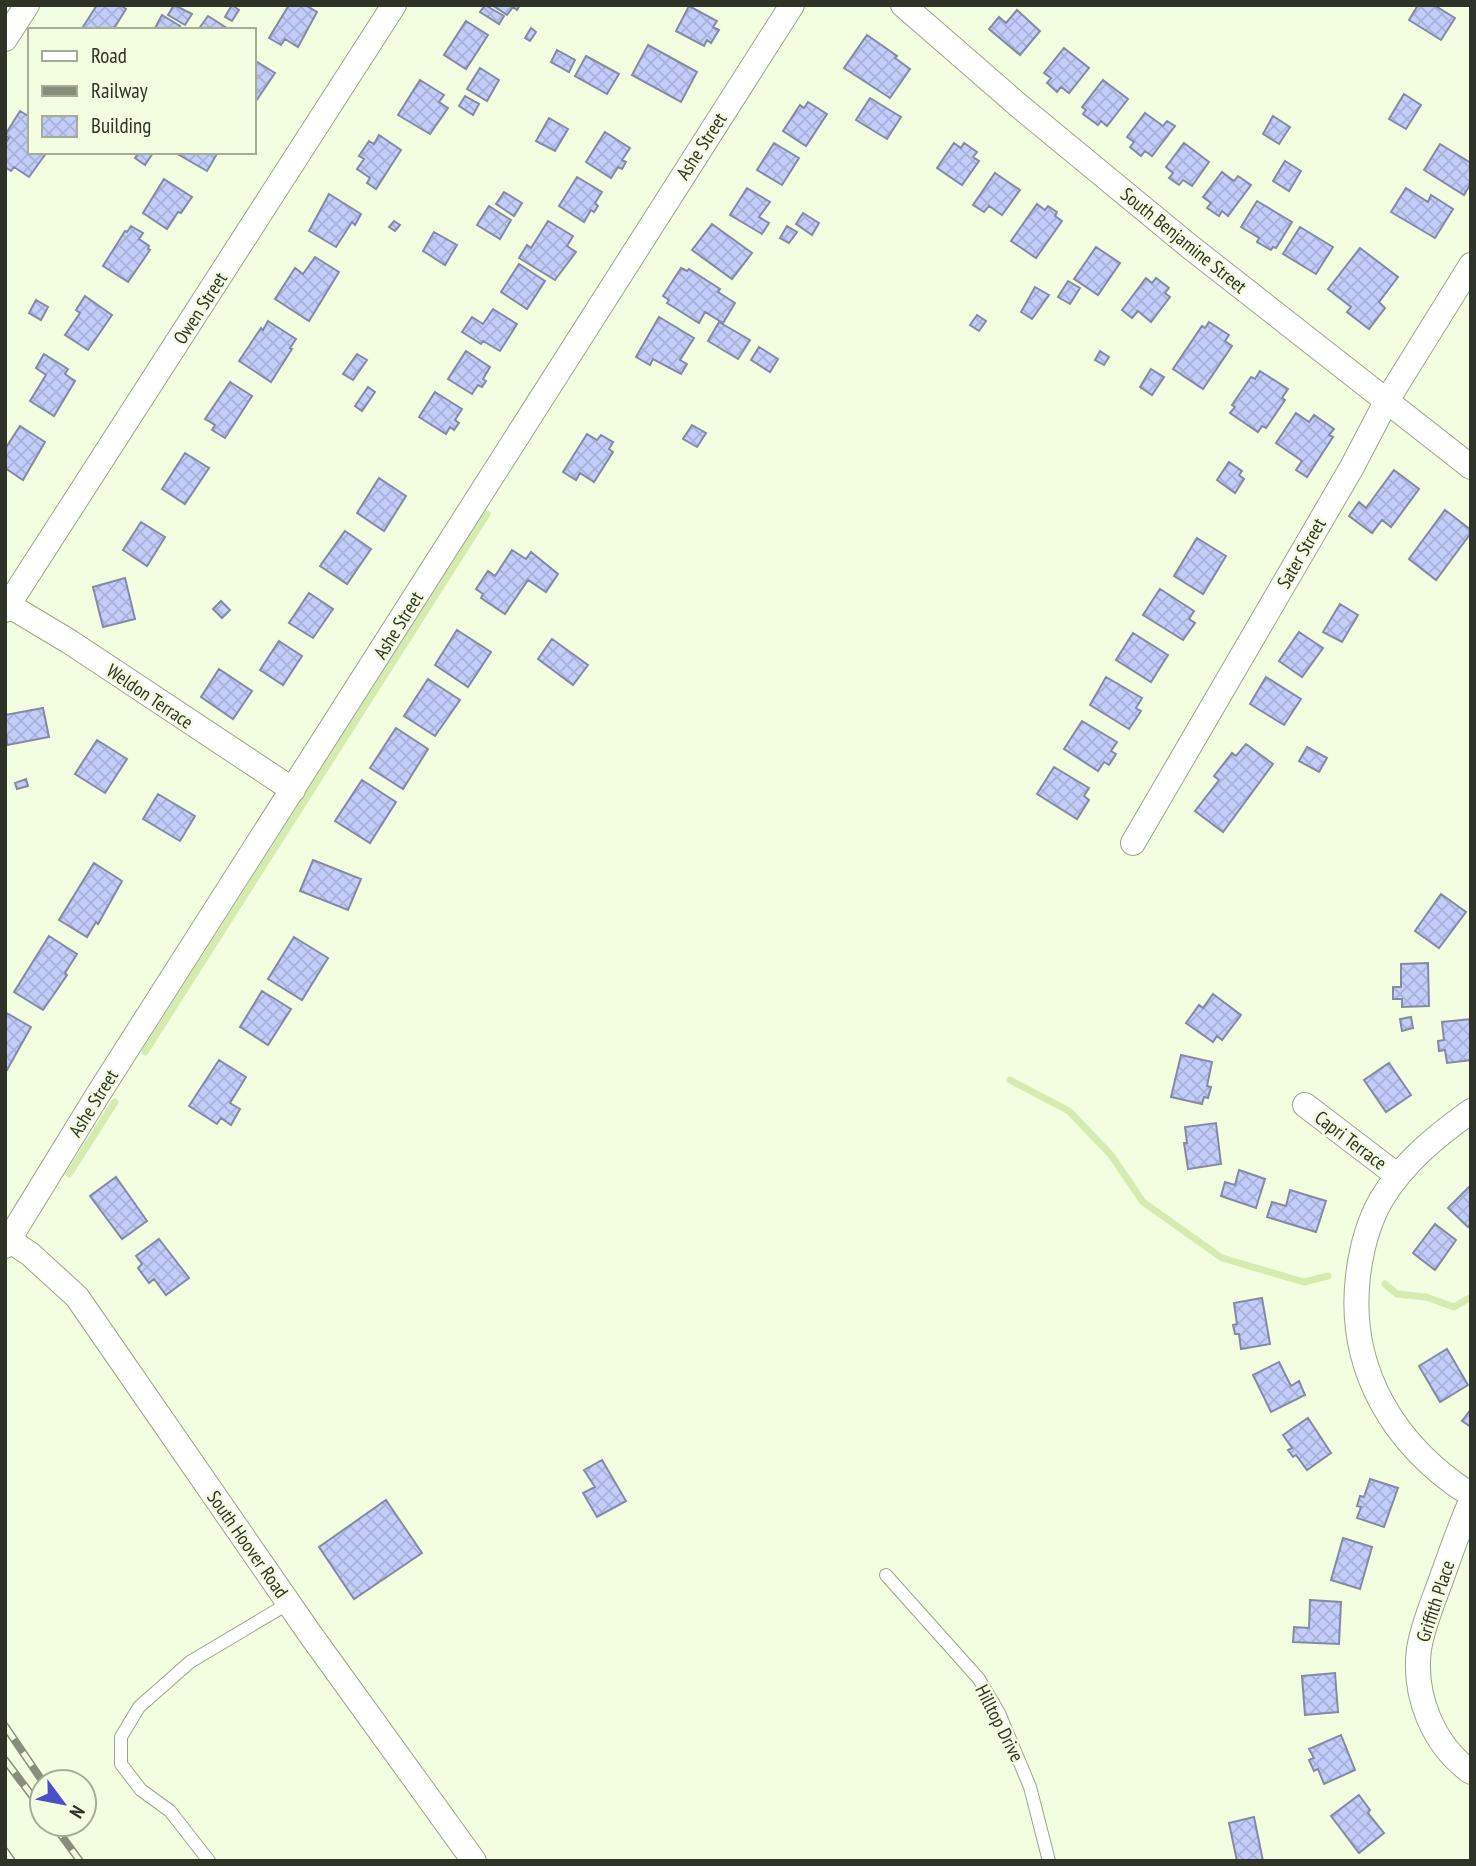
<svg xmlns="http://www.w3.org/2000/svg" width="1476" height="1866" font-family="'PT Sans Narrow',sans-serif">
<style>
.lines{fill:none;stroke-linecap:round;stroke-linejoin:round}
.stream{stroke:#d6ebaf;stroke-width:7}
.building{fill:url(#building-cross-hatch);stroke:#848aa5;stroke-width:2}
.service-casing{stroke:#9ba589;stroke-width:14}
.minor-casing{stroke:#9ba589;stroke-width:26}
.service{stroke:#fff;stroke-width:12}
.minor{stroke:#fff;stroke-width:24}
.rail-casing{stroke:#878e7a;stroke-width:8}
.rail{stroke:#f3fee0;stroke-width:5;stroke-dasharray:16;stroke-linecap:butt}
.labels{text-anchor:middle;stroke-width:5;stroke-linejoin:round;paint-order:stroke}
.street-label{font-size:19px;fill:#2f3327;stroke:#f3fee0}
</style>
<defs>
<pattern id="building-cross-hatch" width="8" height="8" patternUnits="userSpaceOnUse" patternTransform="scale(1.75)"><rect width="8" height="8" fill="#c2cdfb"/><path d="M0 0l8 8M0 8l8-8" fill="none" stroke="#a7b0d7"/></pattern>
</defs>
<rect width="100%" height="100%" fill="#f3fee0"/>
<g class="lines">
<path class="stream" d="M145 1052 487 514
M1010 1080 1069 1111 1111 1155 1143 1202 1222 1258 1304 1282 1328 1276
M69 1174 115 1102
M1385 1284 1397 1294 1426 1297 1454 1307 1471 1297"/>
</g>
<path class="building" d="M97 5H120L126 9 113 30H81Z
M174 5 192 14 185 25 168 15Z
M232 5 239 10 232 21 225 17Z
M289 5H305L317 12 298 47 285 39 281 45 269 38Z
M485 5 504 16 499 24 480 12Z
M492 5H520L517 10 513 7 507 15Z
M1418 5H1434L1455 18 1441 40 1409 20Z
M689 6 717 21 713 27 719 30 711 43 707 40 704 46 676 31Z
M1017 10 1040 31 1020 55 989 29 999 17 1006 23Z
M162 15 180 26 177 30H154Z
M208 16 227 28 226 30H198Z
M466 21 488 35 466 69 444 55Z
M531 28 536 32 530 41 525 38Z
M867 35 897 56 895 58 910 69 890 98 844 68Z
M648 45 697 72 681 102 632 75Z
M1064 48 1089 68 1069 93 1061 87 1057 92 1047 83 1051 78 1044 73Z
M557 50 575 60 569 72 551 62Z
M586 56 619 74 607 94 575 76Z
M254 60 275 73 254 104Z
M480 68 499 80 487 101 467 89Z
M420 80 444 95 439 102 448 108 430 134 398 115Z
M1103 80 1128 99 1107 126 1101 121 1098 125 1083 114 1086 110 1082 107Z
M1404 94 1421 105 1406 129 1389 119Z
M465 96 479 104 473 115 459 106Z
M870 98 901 117 887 139 856 120Z
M808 102 827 114 806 146 783 131 800 105 804 108Z
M20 111 30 117V152H47L29 177 14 167 11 171 5 167V144L9 138 5 135Z
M1145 113 1163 126 1167 121 1175 126 1152 156 1145 151 1141 156 1130 147 1134 142 1127 137Z
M1273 116 1290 127 1279 144 1263 134Z
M549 118 568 129 555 151 536 141Z
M605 132 630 148 622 160 626 162 622 169 618 167 611 178 586 162Z
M379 135 401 150 376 189 367 183 370 178 357 169 364 159 359 156 369 141 374 144Z
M774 143 799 158 782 185 757 170Z
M954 143 961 148 964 143 977 152 973 157 979 161 962 185 937 168Z
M1184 143 1209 162 1192 186 1183 180 1179 185 1169 178 1173 173 1166 167Z
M1440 144 1471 163V183L1464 195 1424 170Z
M139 152H152L153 153 145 165 135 158Z
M174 152H218L207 171Z
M1285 161 1301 171 1289 191 1273 181Z
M1222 172 1234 181 1238 176 1251 185 1228 216 1222 211 1219 216 1207 208 1211 203 1203 197Z
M995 173 1020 190 1002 215 989 206 984 212 973 205Z
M577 177 602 192 595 203 598 206 594 212 591 210 584 222 559 206Z
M164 179 192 197 181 213 178 212 167 229 143 213Z
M747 188 770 202 759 217 769 223 762 234 730 215Z
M1406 188 1428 202 1431 195 1453 209 1435 238 1391 212Z
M504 192 522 203 514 216 496 204Z
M329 194 361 214 355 225 352 222 336 247 309 231Z
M1257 201 1292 222 1276 248 1273 247 1271 250 1257 242 1259 238 1241 227Z
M1037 204 1045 210 1048 206 1057 212 1055 216 1062 221 1036 258 1011 241Z
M489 206 511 220 500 239 477 225Z
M803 213 819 223 812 235 796 224Z
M394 221 400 225 395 231 389 227Z
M548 221 573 236 567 246 576 252 555 280 519 258 527 245 531 248Z
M712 224 752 253 732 279 692 250Z
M131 226 143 233 139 239 149 246 148 249 150 250 128 282 103 266 125 231 127 232Z
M787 226 797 232 789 243 780 238Z
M1300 227 1333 247 1316 274 1283 254Z
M434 232 457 245 445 265 423 251Z
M1096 247 1120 263 1098 295 1074 279Z
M1360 248 1398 277 1379 302 1385 308 1369 329 1347 312 1351 307 1328 289Z
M315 257 339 272 309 321 275 299 295 268 303 274Z
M519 264 545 281 527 309 501 292Z
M681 268 687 271 689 269 720 289 718 292 735 303 723 323 705 312 699 323 667 303 669 300 663 296Z
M1146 278 1152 283 1156 278 1169 288 1165 293 1170 297 1151 322 1138 311 1132 318 1122 310Z
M1068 281 1080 288 1070 304 1058 297Z
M1035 287 1049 295 1032 319 1021 312Z
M85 296 112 315 88 350 65 335 80 313 76 310Z
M36 300 48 307 41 320 29 313Z
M493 309 517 324 500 351 483 341 481 344 462 332 472 317 483 324Z
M977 315 986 321 979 331 970 325Z
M659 317 694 338 680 360 687 364 681 374 653 359 650 365 636 357Z
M268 321 296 339 290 348 292 349 271 382 239 361 261 328 263 330Z
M719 322 750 340 738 359 708 341Z
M1209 322 1229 335 1225 341 1232 346 1203 389 1173 369 1202 326 1205 328Z
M759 347 778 359 770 372 751 360Z
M466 351 490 367 483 379 486 381 482 387 478 385 472 394 448 379Z
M1100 351 1109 357 1104 365 1095 360Z
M44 354 68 369 65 374 75 381 54 416 30 401 46 375 36 368Z
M357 354 367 360 353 380 343 374Z
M1151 369 1164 377 1152 395 1140 387Z
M1260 371 1288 389 1282 398 1285 400 1266 428 1262 426 1258 432 1230 413 1235 407 1232 405 1251 377 1255 379Z
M230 382 252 396 225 438 212 430 215 425 205 419Z
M368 387 375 392 362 411 355 406Z
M435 392 462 409 455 420 459 423 454 430 450 427 446 434 419 417Z
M1296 413 1309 422 1314 415 1334 429 1329 435 1333 437 1307 477 1296 470 1302 461 1276 443Z
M692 425 706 433 697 447 683 439Z
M20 426 45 442 23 480 5 468V449Z
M587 434 597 440 601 435 613 442 609 449 613 452 594 482 580 473 576 480 563 472Z
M185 453 209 468 185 504 162 489Z
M1229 462 1242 471 1239 475 1244 479 1235 493 1217 480Z
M1394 470 1419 489 1391 527 1382 520 1372 533 1349 516 1359 502 1366 508Z
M379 478 406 496 384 531 357 513Z
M1445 510 1471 530V533L1436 580 1409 559Z
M141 522 165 537 147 566 123 550Z
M345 531 371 549 347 584 320 566Z
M1197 538 1226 556 1203 594 1174 576Z
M512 550 526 559 531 552 558 574 546 592 528 580 505 614 481 598 483 594 476 589 488 571 495 576Z
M125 578 135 619 103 627 93 587Z
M1160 589 1194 611 1189 619 1195 623 1183 640 1143 615Z
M309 593 333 609 313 638 289 623Z
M221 601 230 610 222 618 213 609Z
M1340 604 1358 615 1342 642 1323 632Z
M457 630 491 652 468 687 435 665Z
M1299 632 1323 648 1302 677 1279 661Z
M1133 633 1168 655 1151 682 1116 660Z
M552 639 588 665 573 685 538 659Z
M279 641 302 656 283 685 260 670Z
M219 669 252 691 233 719 201 697Z
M1106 677 1142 698 1136 708 1141 711 1129 729 1090 705Z
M1266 677 1301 699 1284 725 1250 704Z
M428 679 460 700 435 736 404 716Z
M43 708 49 737 7 745 5 715Z
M1082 721 1117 742 1111 751 1116 754 1109 765 1104 762 1098 771 1064 749Z
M396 728 428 749 403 789 370 768Z
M97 740 127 759 105 793 75 774Z
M1246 744 1273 764 1223 832 1195 811 1219 780 1214 776 1232 753 1236 756Z
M1307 747 1327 758 1319 772 1299 761Z
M1054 767 1089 788 1084 796 1089 800 1077 819 1037 794Z
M26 779 28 786 17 789 15 783Z
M362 780 396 802 370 843 335 821Z
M158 794 195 816 180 841 143 819Z
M313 860 361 879 348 910 300 891Z
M94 863 122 881 98 924 96 922 87 937 59 920Z
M1441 894 1466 912 1439 948 1415 931Z
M49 936 77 954 65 973 67 975 43 1010 14 992Z
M294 937 328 958 302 1000 268 979Z
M1428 963 1429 1006 1402 1007V999H1393V987H1401V964Z
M262 991 291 1009 268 1045 240 1027Z
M1213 994 1241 1015 1222 1040 1217 1036 1213 1042 1186 1023 1199 1005 1203 1008Z
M5 1012 31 1027 7 1070 5 1069Z
M1411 1017 1413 1028 1402 1031 1400 1019Z
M1471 1019V1060L1447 1063 1445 1050 1439 1051 1438 1041 1444 1040 1442 1022Z
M1181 1055 1212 1062 1207 1086 1211 1087 1208 1098 1204 1097 1202 1104 1171 1097Z
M219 1060 246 1077 230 1103 240 1109 231 1125 221 1118 217 1124 189 1106Z
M1389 1063 1411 1095 1386 1112 1364 1080Z
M1216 1123 1221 1164 1188 1169 1184 1143H1187L1185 1127Z
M1239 1170 1265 1179 1256 1208 1221 1196 1225 1182 1235 1185Z
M116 1177 147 1221 122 1239 90 1196Z
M1471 1185V1224L1468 1227 1448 1208Z
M1290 1190 1326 1201 1316 1232 1267 1217 1272 1202 1286 1206Z
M1435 1224 1456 1240 1435 1270 1413 1253Z
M159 1239 189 1278 166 1295 154 1279 149 1283 138 1268 142 1264 136 1256Z
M1262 1298 1270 1344 1241 1349 1239 1334H1235L1233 1325 1237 1324 1234 1303Z
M1447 1349 1468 1385 1440 1402 1419 1366Z
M1279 1362 1291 1386 1299 1381 1305 1395 1271 1412 1253 1375Z
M1471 1409V1427L1462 1421Z
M1308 1418 1331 1453 1307 1470 1296 1455 1293 1457 1288 1450 1292 1448 1283 1435Z
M602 1460 626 1501 597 1517 583 1493 595 1487 584 1470Z
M1370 1479 1398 1488 1384 1527 1357 1518 1361 1507 1357 1506 1360 1496 1364 1497Z
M386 1500 422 1553 354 1599 319 1547Z
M1343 1538 1372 1547 1360 1589 1331 1580Z
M1310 1600 1341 1602 1339 1644 1293 1642 1294 1627 1309 1628Z
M1335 1673 1338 1712 1305 1715 1302 1676Z
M1341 1735 1355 1770 1324 1784 1318 1769 1314 1771 1309 1760 1314 1758 1309 1749Z
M1359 1795 1370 1810 1368 1813 1384 1833 1359 1853 1331 1816Z
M1254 1817 1263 1861H1237L1229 1823Z"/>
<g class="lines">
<g class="service-casing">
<path id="service" d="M886 1575 979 1679 999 1713 1030 1787 1049 1861
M209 1861 170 1811 141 1790 121 1764V1737L139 1707 190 1662 289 1603"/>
</g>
<g class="minor-casing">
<path id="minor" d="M903 5 1018 105 1189 246 1471 467
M5 39 27 5
M5 603 70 642 293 790
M5 610 394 5
M1133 843 1352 467 1386 402 1471 265
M1305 1105 1398 1176
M1471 1111C1436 1136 1403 1163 1381 1200 1368 1223 1361 1251 1358 1276 1347 1369 1394 1446 1471 1495
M9 1240 30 1254 77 1297 310 1634 474 1861
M5 1246 97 1096 792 5
M1471 1501C1460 1526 1451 1552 1442 1577 1434 1600 1423 1624 1419 1649 1413 1695 1433 1745 1471 1772"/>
</g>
<use href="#service" class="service"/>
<use href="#minor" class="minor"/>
<g class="rail-casing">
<path id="rail" d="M5 1726 43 1782
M5 1760 42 1809
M53 1824 80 1861
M5 1851 12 1861"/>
</g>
<use href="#rail" class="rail"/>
</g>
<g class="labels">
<g class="street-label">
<text transform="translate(701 146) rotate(-57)" y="7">Ashe Street</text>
<text transform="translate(1184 240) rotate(39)" y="7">South Benjamine Street</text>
<text transform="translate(200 308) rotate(-57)" y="7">Owen Street</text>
<text transform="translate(1301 553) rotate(-60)" y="7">Sater Street</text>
<text transform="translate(398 625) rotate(-58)" y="7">Ashe Street</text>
<text transform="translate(150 696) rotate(34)" y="7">Weldon Terrace</text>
<text transform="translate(93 1103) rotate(-58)" y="7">Ashe Street</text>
<text transform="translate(1351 1140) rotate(37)" y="7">Capri Terrace</text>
<text transform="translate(248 1544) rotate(55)" y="7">South Hoover Road</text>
<text transform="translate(1435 1601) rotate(-72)" y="7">Griffith Place</text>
<text transform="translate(1000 1723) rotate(63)" y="7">Hilltop Drive</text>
</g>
</g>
<rect width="1476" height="1866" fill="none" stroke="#2f3327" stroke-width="14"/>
<rect x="28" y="28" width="228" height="126" fill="#f3fee0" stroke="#a5ad96" stroke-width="2"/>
<rect x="42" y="51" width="35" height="10" fill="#ffffff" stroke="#a5ad96" stroke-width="2"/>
<text x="91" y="63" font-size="21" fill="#2f3327">Road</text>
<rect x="42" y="86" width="35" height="10" fill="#878e7a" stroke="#a5ad96" stroke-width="2"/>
<text x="91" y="98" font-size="21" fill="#2f3327">Railway</text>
<rect x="42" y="116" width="35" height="21" fill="url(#building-cross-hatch)" stroke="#a5ad96" stroke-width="2"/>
<text x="91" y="133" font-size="21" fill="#2f3327">Building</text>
<g transform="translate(63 1803) rotate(122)"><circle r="33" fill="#f3fee0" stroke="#a5ad96" stroke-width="2"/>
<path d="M0-5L12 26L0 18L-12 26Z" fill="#4a51c7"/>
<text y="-10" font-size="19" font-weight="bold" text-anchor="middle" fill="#2f3327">N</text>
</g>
</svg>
